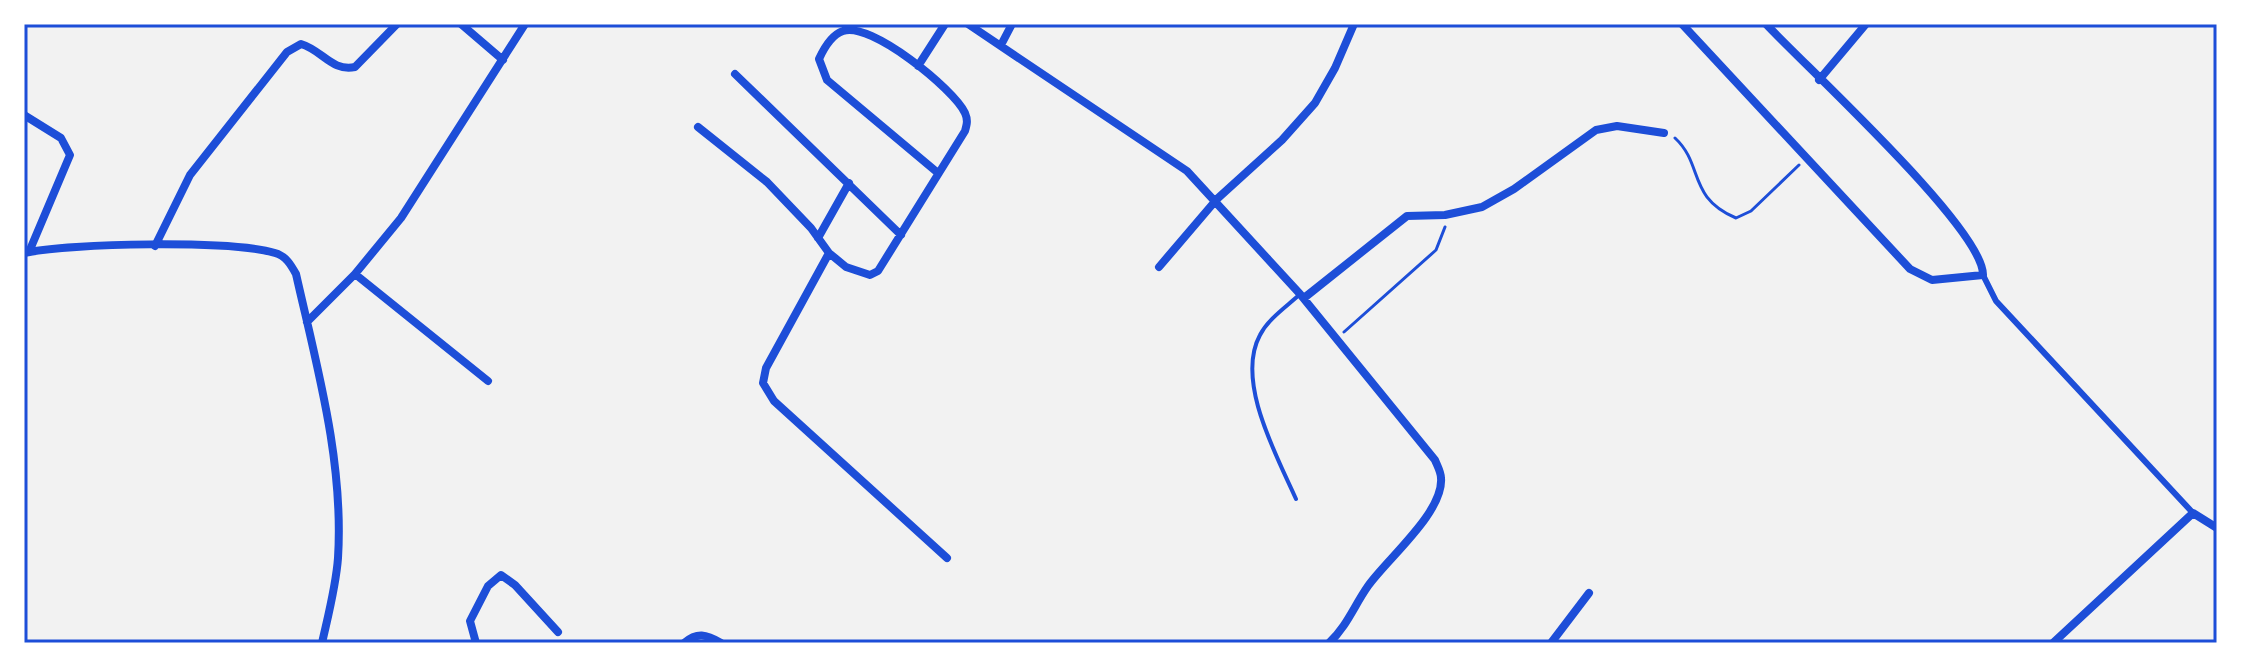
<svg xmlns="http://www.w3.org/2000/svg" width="2241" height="667" font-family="'Alegreya Sans',sans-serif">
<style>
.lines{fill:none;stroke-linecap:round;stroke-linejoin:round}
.path{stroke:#1d4ed8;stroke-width:3}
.service{stroke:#1d4ed8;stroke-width:4}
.pedestrian{stroke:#1d4ed8;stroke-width:6}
.minor{stroke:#1d4ed8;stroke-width:8}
.neatline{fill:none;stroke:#1d4ed8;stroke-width:3}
</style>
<rect width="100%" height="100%" fill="#f2f2f2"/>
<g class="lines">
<path class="path" d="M1675 138C1704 165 1687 197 1736 218L1751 211 1799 165
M1344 332 1436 250 1445 227"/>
<path class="service" d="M1296 499C1277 456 1235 381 1260 335 1268 319 1286 307 1299 295"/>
<path class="pedestrian" d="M1983 275 1996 301 2193 513"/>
<path class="minor" d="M461 24 503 60
M968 24 1187 171 1300 294 1435 460C1437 465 1441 472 1441 478 1444 512 1387 559 1368 586 1354 606 1347 626 1329 643
M1682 24 1910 269 1932 280 1983 275C1984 229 1806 67 1766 24
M1001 45 1012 24
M918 66 945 24
M735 74 901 235
M1819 80 1866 24
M24 115 61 138 70 155 29 252
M698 127 767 182 811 228 829 253 846 267 870 275 878 271 965 131C967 124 968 120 965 113 954 89 870 21 843 31 831 35 824 48 819 59L827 80 938 173
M818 238 849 183
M155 246 190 175 287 52 301 44C322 50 332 72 355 67L397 24
M24 253C70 243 231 240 275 253 286 256 291 265 296 274 317 367 344 462 338 558 336 586 328 616 322 643
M829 253 766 368 763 383 774 401 947 558
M1159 267 1217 199 1282 140 1315 103 1335 68 1354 24
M355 274 488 381
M1304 298 1407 216 1445 215 1482 207 1514 189 1596 130 1617 126 1664 133
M307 322 355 274 401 218 525 24
M476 643 470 621 488 586 501 575 515 585 558 632
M684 643C697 632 706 634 721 643
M1551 643 1589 593
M2053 643 2193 513 2217 528"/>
</g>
<rect width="2241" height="667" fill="none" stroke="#ffffff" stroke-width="52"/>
<rect x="26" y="26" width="2189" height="615" class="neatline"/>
</svg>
